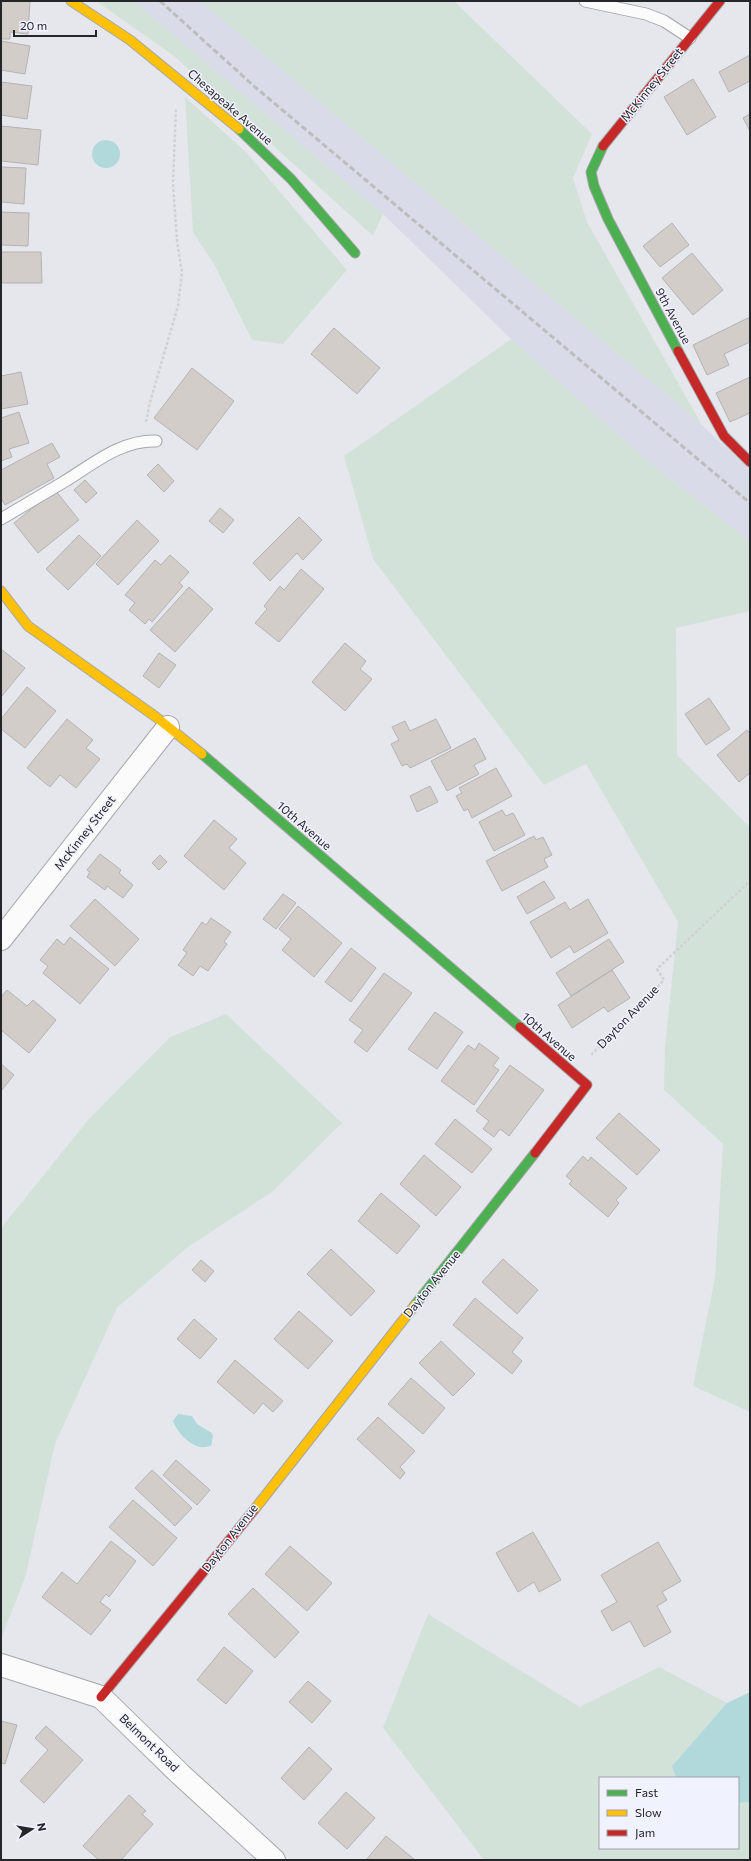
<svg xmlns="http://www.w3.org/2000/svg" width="751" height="1861" font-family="Commissioner,sans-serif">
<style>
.built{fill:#d9dbe8}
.green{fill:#d3e2d9}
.water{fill:#b1d9db}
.building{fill:#d2cdc9;stroke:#b4b3b4}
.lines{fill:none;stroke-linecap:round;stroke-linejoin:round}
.lane-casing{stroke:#a5a6aa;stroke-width:13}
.street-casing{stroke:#a5a6aa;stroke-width:24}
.fast-casing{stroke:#a5a6aa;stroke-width:11}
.slow-casing{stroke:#a5a6aa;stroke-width:11}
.jam-casing{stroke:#a5a6aa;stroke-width:11}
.path{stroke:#d0d1d3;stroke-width:2.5;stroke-dasharray:3 2;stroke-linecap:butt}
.lane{stroke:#fbfbfc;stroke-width:11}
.street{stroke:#fbfbfc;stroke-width:22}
.fast{stroke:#4caf50;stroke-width:9}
.slow{stroke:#ffc107;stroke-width:9}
.jam{stroke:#c62828;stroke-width:9}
.rail{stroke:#bdbdbf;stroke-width:3;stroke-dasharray:6 3;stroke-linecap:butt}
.labels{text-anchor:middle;stroke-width:3;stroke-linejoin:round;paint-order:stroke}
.street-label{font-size:12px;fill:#25262a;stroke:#f0f2fd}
</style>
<rect width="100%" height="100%" fill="#e6e7ed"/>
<path class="built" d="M134 1H200L702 425 750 470V542L643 457 511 339 383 214Z"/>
<path class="green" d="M96 1H134L383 214 373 236 174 56Z
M200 1H454L592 134 573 178 587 222 702 425Z
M185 97 246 152 347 270 283 344 252 340 215 266 193 232Z
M511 339 643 457 750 542V611L676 628 677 755 750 827V1412L693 1386 715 1278 723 1144 664 1090 665 1046 678 922 586 764 544 785 373 559 344 456Z
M226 1014 342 1123 272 1192 188 1247 117 1308 55 1444 26 1575 1 1639V1228L88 1120 170 1037Z
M428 1614 580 1707 659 1667 727 1703 672 1766 676 1778H600V1848H738V1803L750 1802V1860H484L383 1728Z"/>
<path class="water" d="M92 154a14 14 0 1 1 28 0a14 14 0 1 1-28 0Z
M178 1414 192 1416 197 1424 212 1433 213 1437 211 1446C208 1446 204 1448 201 1447 190 1446 176 1431 173 1421Z
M750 1692V1802L738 1803V1778H676L672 1766 727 1703Z"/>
<path class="building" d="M1 1H30L28 34 10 32V39H1Z
M1 41 30 46 25 74 1 70Z
M750 55V81L729 92 719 72Z
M693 79 716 117 687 135 664 97Z
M1 82 32 86 27 119 1 115Z
M750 114V131L743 118Z
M1 126 41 130 38 165 1 161Z
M1 167 26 168 24 204 1 202Z
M1 212 29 213 28 246 1 245Z
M672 223 689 245 660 267 643 246Z
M1 252H41L42 283H1Z
M692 253 723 290 693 315 662 278Z
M750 317V342L724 354 729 365 707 375 693 345Z
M334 328 380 368 357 394 311 354Z
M192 368 234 401 197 450 154 418Z
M21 372 28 404 1 409V376Z
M750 377V413L730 422 716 393Z
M19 412 29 443 9 449 12 457 1 461V418Z
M52 443 60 457 47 464 54 478 5 505 1 498V470Z
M158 464 174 481 164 492 147 475Z
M85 480 97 493 86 503 74 490Z
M55 490 79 520 38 553 14 523Z
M220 508 234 520 223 533 209 521Z
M299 517 322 540 303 560 297 553 270 581 253 563Z
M137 520 159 541 118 585 96 564Z
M79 535 101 556 68 590 46 569Z
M170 555 189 572 179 583 183 586 152 622 149 619 145 624 129 610 135 603 125 595 155 560 161 565Z
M301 569 324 589 279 642 255 623 267 609 264 606 280 586 284 590Z
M189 587 213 609 175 652 150 630Z
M345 643 366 661 360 669 372 679 345 711 312 682Z
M1 649 25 668 1 697Z
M159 653 176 665 159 688 143 676Z
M27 687 56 711 25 748 1 729V719Z
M709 698 730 729 706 745 685 714Z
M67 719 93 740 86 748 100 759 76 788 60 775 50 787 27 768Z
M436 719 451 748 410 768 407 764 402 766 391 744 399 740 392 727 405 721 410 731Z
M747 730 750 734V773L739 782 717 755Z
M475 738 486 759 474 765 479 774 447 791 431 761Z
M496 768 512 796 472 818 468 809 464 811 456 796 462 793 459 788Z
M430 786 438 802 417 812 410 796Z
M502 810 506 816 513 813 525 835 494 851 479 822Z
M214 820 237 839 229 848 246 863 224 890 184 856Z
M534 836 536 840 543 837 552 855 544 859 548 867 502 891 486 861Z
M100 854 121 870 119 873 133 885 123 898 107 886 105 890 87 877 90 872 87 870Z
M160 855 167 862 159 870 152 863Z
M544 881 555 898 527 914 517 897Z
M283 894 296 903 276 929 263 919Z
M95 899 139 939 115 966 70 926Z
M588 899 608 933 574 953 570 946 551 958 530 922 565 902 570 910Z
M298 906 342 943 314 977 282 950 291 939 279 929Z
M211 918 231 932 224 942 227 944 208 971 200 966 193 976 178 965 187 953 183 950 202 922 206 925Z
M70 937 109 969 80 1004 43 973 48 966 40 960 57 939 64 945Z
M609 939 624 962 571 996 556 973Z
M351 948 376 968 351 1002 325 982Z
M612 970 630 998 608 1012 604 1007 572 1028 558 1005Z
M384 973 412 993 367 1052 354 1042 363 1030 349 1020Z
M7 990 27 1006 33 1000 56 1020 29 1053 1 1030V997Z
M435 1012 463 1032 437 1069 408 1049Z
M479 1043 499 1058 493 1066 499 1070 474 1105 441 1081 468 1045 475 1050Z
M1 1064 14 1075 1 1091Z
M510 1065 544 1090 509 1136 500 1129 494 1137 483 1129 489 1121 476 1111Z
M619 1113 660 1150 637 1175 596 1138Z
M455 1119 492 1149 472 1173 435 1144Z
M424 1155 461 1187 436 1216 400 1184Z
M583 1156 588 1161 591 1157 627 1188 616 1200 619 1203 608 1217 569 1184 572 1181 566 1176Z
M381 1193 420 1226 397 1254 358 1221Z
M331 1249 375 1291 351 1316 307 1274Z
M503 1259 538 1290 517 1314 482 1282Z
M201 1260 214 1271 205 1282 192 1270Z
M475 1298 523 1338 512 1352 522 1361 512 1374 453 1325Z
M299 1311 333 1341 308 1369 274 1339Z
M194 1319 217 1339 200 1359 177 1339Z
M441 1341 475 1374 453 1396 419 1363Z
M235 1360 283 1401 273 1412 263 1403 254 1414 217 1382Z
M411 1378 445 1408 423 1434 388 1404Z
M378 1417 415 1451 400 1467 405 1473 400 1479 357 1439Z
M176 1460 210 1490 197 1505 163 1475Z
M152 1470 192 1508 175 1526 135 1488Z
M133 1500 177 1538 153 1566 109 1527Z
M533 1532 561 1580 539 1592 534 1582 518 1592 496 1553Z
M111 1541 136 1561 109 1597 106 1594 100 1602 111 1610 91 1635 42 1597 62 1572 77 1584Z
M658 1542 681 1581 662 1592 667 1600 657 1606 671 1632 644 1647 630 1621 612 1631 601 1611 617 1602 601 1575Z
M290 1546 332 1583 307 1611 265 1574Z
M253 1588 299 1632 275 1658 228 1614Z
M224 1647 253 1671 226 1704 197 1680Z
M308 1681 331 1701 312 1723 289 1702Z
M1 1721 17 1725 5 1764 1 1763Z
M46 1726 83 1760 44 1803 20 1781 48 1750 35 1738Z
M309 1747 332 1769 304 1800 281 1778Z
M346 1792 375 1818 347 1849 318 1823Z
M129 1795 146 1811 142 1814 153 1824 121 1860H99L83 1846Z
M386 1836 415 1860H366Z"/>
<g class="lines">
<g class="lane-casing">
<path id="lane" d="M585 1 646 14 664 21 690 38
M1 519C21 507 42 495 62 483 92 465 120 440 156 441"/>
</g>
<g class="street-casing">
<path id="street" d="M1 939 168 727
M1 1665 101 1697 180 1774 274 1860"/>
</g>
<g class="fast-casing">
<path id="fast" d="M239 129 291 179 355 253
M603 146 591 172 594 186 608 219 678 351
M202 754 520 1027
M415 1305 535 1153"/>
</g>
<g class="slow-casing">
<path id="slow" d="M71 1 130 40 239 129
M1 591 28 626 156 717 202 754
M254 1510 415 1305"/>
</g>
<g class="jam-casing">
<path id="jam" d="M603 146 720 1
M678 351 724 436 750 462
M520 1027 587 1085 535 1153
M101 1697 254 1510"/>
</g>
<path class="path" d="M146 422 150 402 178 306 182 272 177 241 173 184 176 108
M591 1055 664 980 657 969 750 881"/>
<use href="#lane" class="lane"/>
<use href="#street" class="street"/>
<use href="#fast" class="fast"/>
<use href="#slow" class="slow"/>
<use href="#jam" class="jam"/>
<path class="rail" d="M160 1 255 87 750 503"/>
</g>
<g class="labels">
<g class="street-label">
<text transform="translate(652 85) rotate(-51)" y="4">McKinney Street</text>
<text transform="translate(230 107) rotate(41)" y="4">Chesapeake Avenue</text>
<text transform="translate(673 316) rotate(62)" y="4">9th Avenue</text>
<text transform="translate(304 826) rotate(41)" y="4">10th Avenue</text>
<text transform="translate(85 833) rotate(-52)" y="4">McKinney Street</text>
<text transform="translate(628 1017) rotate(-46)" y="4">Dayton Avenue</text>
<text transform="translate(549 1037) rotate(41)" y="4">10th Avenue</text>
<text transform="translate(432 1284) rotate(-51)" y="4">Dayton Avenue</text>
<text transform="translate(230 1538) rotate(-52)" y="4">Dayton Avenue</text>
<text transform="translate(149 1743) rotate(44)" y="4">Belmont Road</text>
</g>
</g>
<rect width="751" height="1861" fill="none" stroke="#25262a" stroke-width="4"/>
<rect x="599" y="1777" width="140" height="72" fill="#f0f2fd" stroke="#9fa0a9"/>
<rect x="607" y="1790" width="20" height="6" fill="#4caf50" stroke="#9fa0a9"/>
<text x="635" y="1797" font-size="12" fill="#25262a">Fast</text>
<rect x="607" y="1810" width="20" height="6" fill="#ffc107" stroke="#9fa0a9"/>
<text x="635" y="1817" font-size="12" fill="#25262a">Slow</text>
<rect x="607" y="1830" width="20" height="6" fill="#c62828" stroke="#9fa0a9"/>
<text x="635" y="1837" font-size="12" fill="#25262a">Jam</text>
<g transform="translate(32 1829) rotate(78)" stroke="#f0f2fd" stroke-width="3" paint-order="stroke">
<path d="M0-3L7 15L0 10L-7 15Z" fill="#25262a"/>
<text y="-6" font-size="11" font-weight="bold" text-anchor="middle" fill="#25262a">N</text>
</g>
<path d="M14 30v6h82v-6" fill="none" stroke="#25262a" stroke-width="2"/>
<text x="20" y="30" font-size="12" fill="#25262a" stroke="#f0f2fd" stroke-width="3" paint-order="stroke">20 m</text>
</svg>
